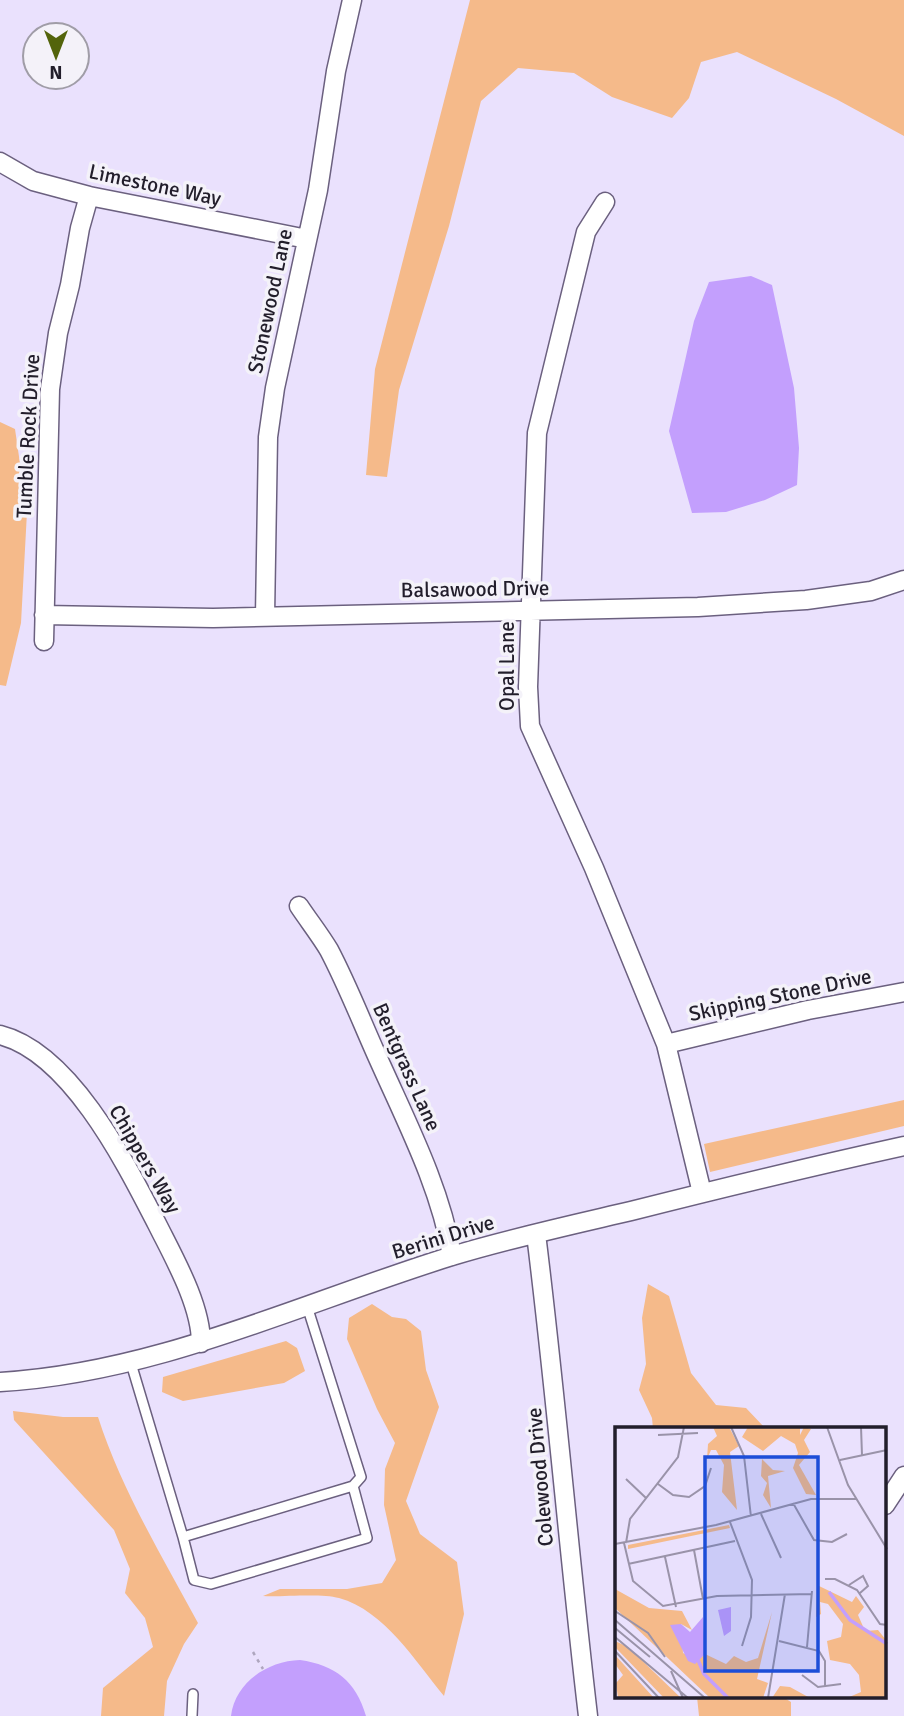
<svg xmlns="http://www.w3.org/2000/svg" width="904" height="1716" font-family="Signika,sans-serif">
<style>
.green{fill:#f5ba8a}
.water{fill:#c39ffd}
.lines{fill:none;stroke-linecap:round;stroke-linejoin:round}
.service-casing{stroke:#6b607f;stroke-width:12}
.minor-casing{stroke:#6b607f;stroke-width:21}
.path{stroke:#aea6be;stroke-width:2.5;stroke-dasharray:3.5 5;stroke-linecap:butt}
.service{stroke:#fff;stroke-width:9}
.minor{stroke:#fff;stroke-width:18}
.labels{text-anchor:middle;stroke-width:7;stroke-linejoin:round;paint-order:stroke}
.street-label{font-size:21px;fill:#221e2b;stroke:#f4f2f9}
.inset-river{fill:none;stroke:#c39ffd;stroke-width:3.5}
.inset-road{fill:none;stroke:#9a93a9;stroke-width:2}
.view{fill:#1d4ed8;fill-opacity:0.15;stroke:#1d4ed8;stroke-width:3.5}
.inset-edge{fill:none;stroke:#221e2b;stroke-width:3.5}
</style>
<rect width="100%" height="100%" fill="#eae1fd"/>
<path class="green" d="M470 0H904V136L836 99 737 52 701 62 689 98 672 118 612 97 574 73 518 68 481 101 449 226 399 390 387 477 366 475 375 369Z
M0 422 15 429 27 512 21 623 6 686 0 685Z
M904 1100V1126L710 1172 704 1144Z
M648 1284 669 1296 691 1373 716 1405 746 1408 766 1429H653L652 1418 639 1390 646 1364 642 1318Z
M372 1304 392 1317 406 1319 421 1331 426 1370 439 1407 406 1501 420 1534 457 1562 464 1614 444 1696C415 1661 385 1611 339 1598 321 1593 283 1597 263 1596L280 1589H347L382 1583 396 1560 384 1505 385 1469 395 1443 377 1409 347 1339 349 1318Z
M286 1341 297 1348 305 1371 284 1383 183 1401 162 1392 163 1377Z
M13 1411 63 1417H98C121 1489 162 1556 198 1623L184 1644 167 1681 164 1716H101L103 1688 153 1647 145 1618 125 1593 130 1569 114 1530 14 1420Z
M697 1697H783L791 1702V1716H699Z"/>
<path class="water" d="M751 276 772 285 794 388 799 448 797 485 765 500 726 512 692 513 669 431 694 321 709 282Z
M300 1660C335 1665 356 1681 366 1716H231C235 1682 268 1661 300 1660Z"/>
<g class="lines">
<g class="service-casing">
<path id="service" d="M130 1360 183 1537 353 1486 361 1477 307 1306
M183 1537 194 1580 211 1584 367 1538 353 1486
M192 1716 193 1694"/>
</g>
<g class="minor-casing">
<path id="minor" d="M0 162 33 181 89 196 307 239
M605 202 586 232 537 433 528 687 530 726 594 868 666 1044 702 1193
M44 615 213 618 698 607 806 600 871 591 904 580
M265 616 268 437 275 388 318 190 336 71 352 0
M44 641 50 389 58 333 70 285 80 228 89 196
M299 906C309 921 320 935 329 950 349 988 364 1028 382 1067 409 1127 441 1190 452 1256
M0 1035C71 1053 126 1164 157 1224 174 1258 201 1305 201 1343
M666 1044 808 1010 904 992
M536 1234C556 1394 569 1555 588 1716
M0 1382C158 1373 303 1302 452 1256 511 1238 571 1225 631 1211 722 1188 813 1166 904 1146
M885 1505 904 1476"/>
</g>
<path class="path" d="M253 1652 263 1669"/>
<use href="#service" class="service"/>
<use href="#minor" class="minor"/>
</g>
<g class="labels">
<g class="street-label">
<text transform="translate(155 185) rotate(12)" y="7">Limestone Way</text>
<text transform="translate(270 301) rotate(-78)" y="7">Stonewood Lane</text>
<text transform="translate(28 436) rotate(-87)" y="7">Tumble Rock Drive</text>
<text transform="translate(475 589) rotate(-1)" y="7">Balsawood Drive</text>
<text transform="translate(507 666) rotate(-90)" y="7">Opal Lane</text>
<text transform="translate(780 995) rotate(-12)" y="7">Skipping Stone Drive</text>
<text transform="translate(407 1067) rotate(66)" y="7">Bentgrass Lane</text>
<text transform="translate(145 1159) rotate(60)" y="7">Chippers Way</text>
<text transform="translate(443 1237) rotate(-17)" y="7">Berini Drive</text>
<text transform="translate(540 1477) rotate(-95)" y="7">Colewood Drive</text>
</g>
</g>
<g transform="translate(615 1427)">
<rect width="271" height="271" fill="#eae1fd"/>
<path d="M98 0H114L124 19 115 25 122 83 107 65 109 38 101 23H96L92 32 93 17 102 9ZM133 0H185V8L189 0 196 2 189 13 195 25 184 38 201 68 191 67 178 41 183 26 180 17 166 9 148 24 127 10ZM147 32 158 43 170 44 153 49 156 81 148 68 152 56 146 49ZM114 98 115 101 13 122V118ZM202 158 237 175 241 169 249 180 243 188 250 204 263 203 271 213V271H232L246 265 244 248 235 237 215 233 212 214 226 210 228 197 213 177 205 175 206 187 201 190ZM0 162 34 181 67 184 77 203 66 197 68 226 83 233 90 227 111 237 119 229 131 235 143 231 157 185 142 252 153 256 148 271H95L0 181ZM0 214 13 220 66 271H49L0 220ZM0 228 39 271H3L1 256 8 248 0 237ZM165 259 175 260 195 271H157Z" fill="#f5ba8a"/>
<path d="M116 180V204L109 209 103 183ZM88 190 90 227 80 237 73 234 55 198 66 197 75 205Z" fill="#c39ffd"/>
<path class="inset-river" d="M214 165 235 193 272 217M83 233 89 247 113 271"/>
<path class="inset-road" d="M116 0 129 29 136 90M212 0 233 58 272 122M246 0 247 28M43 8 83 6M225 33 272 23M11 52 31 71M43 57 58 68 74 70 90 59 96 41M178 76 199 113 217 115 232 107M146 87 166 131M115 95 137 153 136 190 127 219M9 116 18 154 48 179 102 169 197 167M11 116 15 92 63 30 69 0M0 117 101 98 196 72H241M79 123 88 172M50 130 61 180M13 137 120 114M210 152H220L242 163 265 197 272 198M234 158 248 149 253 159 245 166M0 184 33 206 50 230M0 193 90 271M0 201 35 230M0 210 73 271M164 214 204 224 210 234V260M192 220 197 164M0 224 44 271M56 244 68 271M187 248 203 260 226 257M153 271 170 167"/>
<path class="view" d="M90 30H203V244H90Z"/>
<rect width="271" height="271" class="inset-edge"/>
</g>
<g transform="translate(56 56) rotate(180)"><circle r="33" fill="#f4f2f9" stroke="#a09da7" stroke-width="2"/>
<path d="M0-5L12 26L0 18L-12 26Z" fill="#53640b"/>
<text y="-10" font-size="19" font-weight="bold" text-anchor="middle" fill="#221e2b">N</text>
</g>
</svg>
